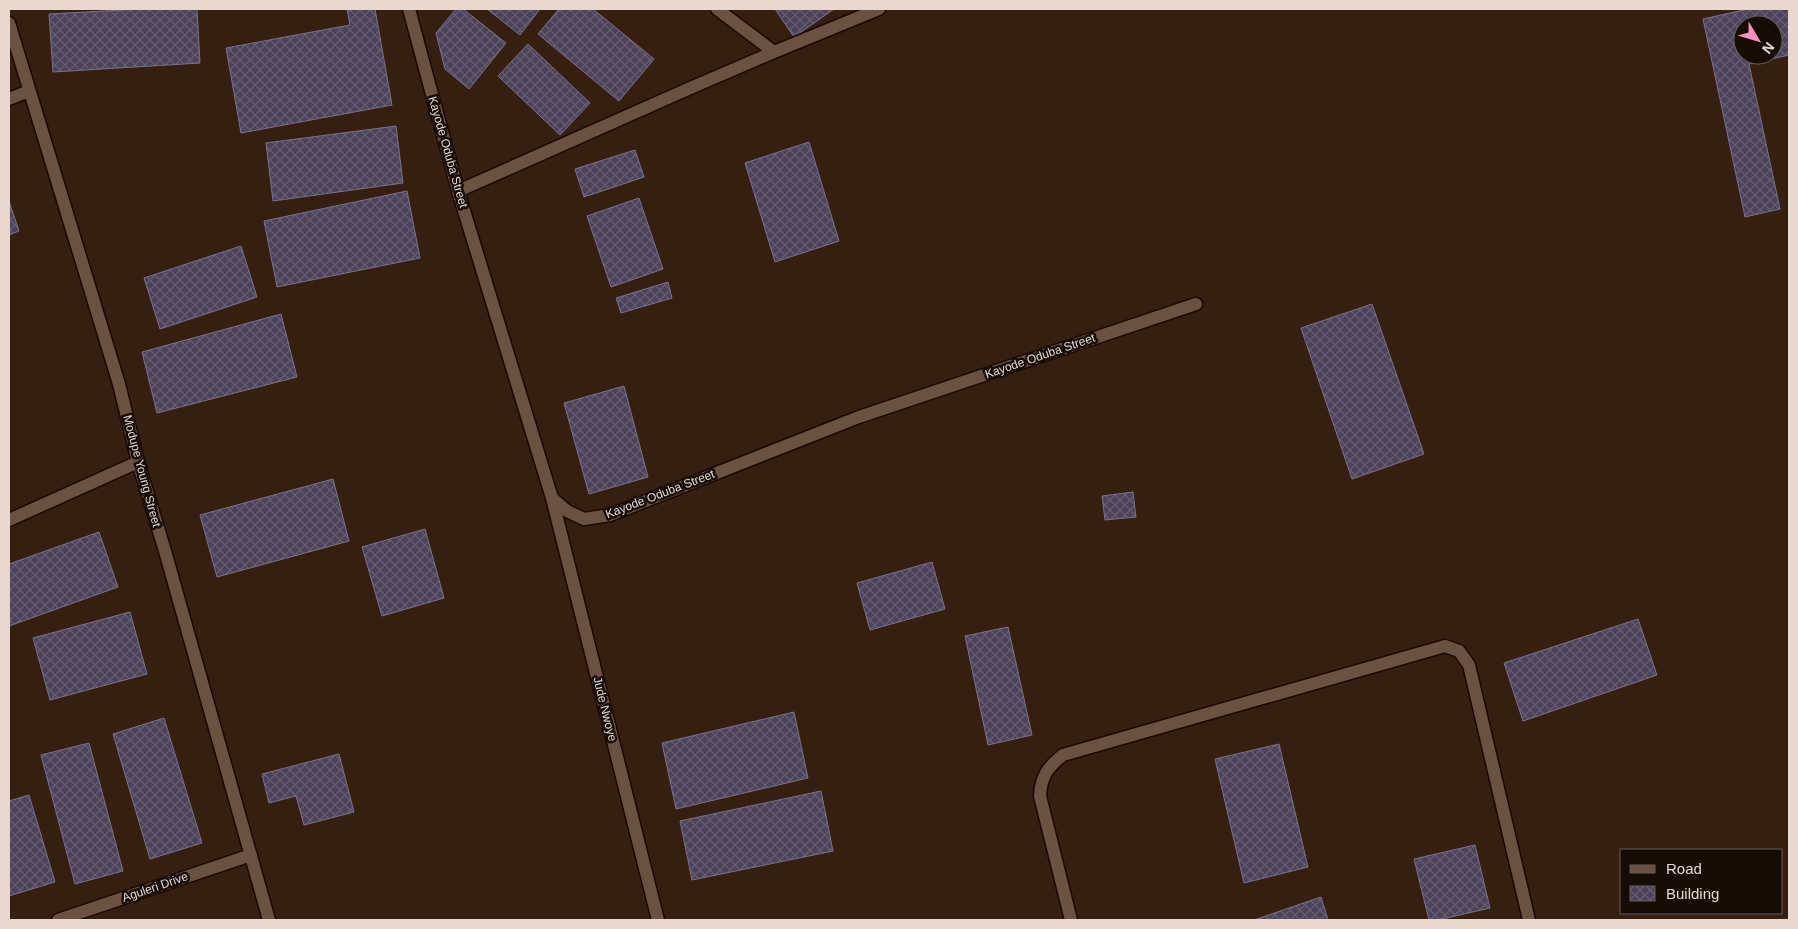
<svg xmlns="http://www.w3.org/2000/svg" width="1798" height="929" font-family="Helvetica,sans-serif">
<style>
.building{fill:url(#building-cross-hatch);stroke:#7c718c;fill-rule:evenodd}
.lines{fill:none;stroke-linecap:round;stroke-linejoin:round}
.street-casing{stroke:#1c0800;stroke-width:15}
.street{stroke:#6a5142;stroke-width:12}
.labels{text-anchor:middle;stroke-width:5;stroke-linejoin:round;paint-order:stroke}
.street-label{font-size:12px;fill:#e8d8d0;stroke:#160c06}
</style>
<defs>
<pattern id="building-cross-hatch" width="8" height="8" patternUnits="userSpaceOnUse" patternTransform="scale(1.25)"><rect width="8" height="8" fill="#4c425a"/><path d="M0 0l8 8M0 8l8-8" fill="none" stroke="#665d71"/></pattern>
</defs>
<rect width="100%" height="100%" fill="#351f11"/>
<path class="building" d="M141 9H197L200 63 53 72 49 14Z
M347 9H375L392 105 241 133 226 48 350 25Z
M456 9H463L506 43 469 89 445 69 436 33Z
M487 9H540L520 35Z
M559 9H593L654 59 619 101 538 34Z
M775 9H834L794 37Z
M1748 9H1789V55L1749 64 1780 209 1745 217 1703 19ZM1743 25H1773V55H1743Z
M528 44 590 103 560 135 498 76Z
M396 126 403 183 273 201 266 143Z
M809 142 839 241 775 262 745 163Z
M635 150 644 177 584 197 575 169Z
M407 191 420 258 277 287 264 221Z
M639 198 663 269 611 287 587 216Z
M9 201 19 231 9 235Z
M241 246 257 297 160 329 144 278Z
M668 282 672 298 621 313 616 298Z
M1372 304 1424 454 1352 479 1301 328Z
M281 314 297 377 157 413 142 352Z
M624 386 648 477 589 494 564 403Z
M333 479 349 541 217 577 200 515Z
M1133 492 1136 517 1105 520 1102 496Z
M425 529 444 598 382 616 362 547Z
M99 532 118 587 9 626V564Z
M932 562 945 609 870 630 857 583Z
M130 612 147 674 50 700 33 638Z
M1638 619 1657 675 1523 721 1504 663Z
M1008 627 1032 735 988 745 965 636Z
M794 712 808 778 676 809 662 743Z
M164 718 202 843 150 859 113 734Z
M89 743 123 871 75 884 41 755Z
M1279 744 1308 867 1244 883 1215 759Z
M339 754 354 812 304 825 296 796 269 803 262 774Z
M821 791 833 851 692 880 680 821Z
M29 795 55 882 9 896V801Z
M1475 845 1490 908 1438 920H1429L1414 859Z
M1321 897 1328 920H1254Z"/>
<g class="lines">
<g class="street-casing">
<path id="street" d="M409 9 458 191 552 498 567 511 584 519 610 515 859 417 1196 304
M9 23 119 384 138 462 165 551 269 920
M774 52 879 9
M9 99 29 91
M458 191 688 89 774 52 717 9
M552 498 658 920
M9 520 138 462
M58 920 251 855
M1071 920 1040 796C1041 776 1048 767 1063 755L1445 646 1459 651 1469 665 1529 920"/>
</g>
<use href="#street" class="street"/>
</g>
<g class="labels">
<g class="street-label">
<text transform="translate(448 152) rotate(74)" y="4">Kayode Oduba Street</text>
<text transform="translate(1040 356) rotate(-19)" y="4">Kayode Oduba Street</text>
<text transform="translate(142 471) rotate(75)" y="4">Modupe Young Street</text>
<text transform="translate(660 494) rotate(-21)" y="4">Kayode Oduba Street</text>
<text transform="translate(605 709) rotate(76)" y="4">Jude Nwoye</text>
<text transform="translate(155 887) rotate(-19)" y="4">Aguleri Drive</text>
</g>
</g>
<rect width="1798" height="929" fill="none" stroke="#e8d8d0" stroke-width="20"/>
<rect x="1620" y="849" width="162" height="65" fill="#160c06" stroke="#6a5e57"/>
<rect x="1630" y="865" width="25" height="8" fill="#6a5142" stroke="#6a5e57"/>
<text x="1666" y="874" font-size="15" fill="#e8d8d0">Road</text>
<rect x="1630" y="886" width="25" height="15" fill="url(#building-cross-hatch)" stroke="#6a5e57"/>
<text x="1666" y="899" font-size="15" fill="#e8d8d0">Building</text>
<g transform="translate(1758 40) rotate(128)"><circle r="24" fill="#160c06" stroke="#6a5e57"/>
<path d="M0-4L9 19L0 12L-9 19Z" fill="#ff8eba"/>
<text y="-8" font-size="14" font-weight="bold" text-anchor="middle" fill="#e8d8d0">N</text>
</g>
</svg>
